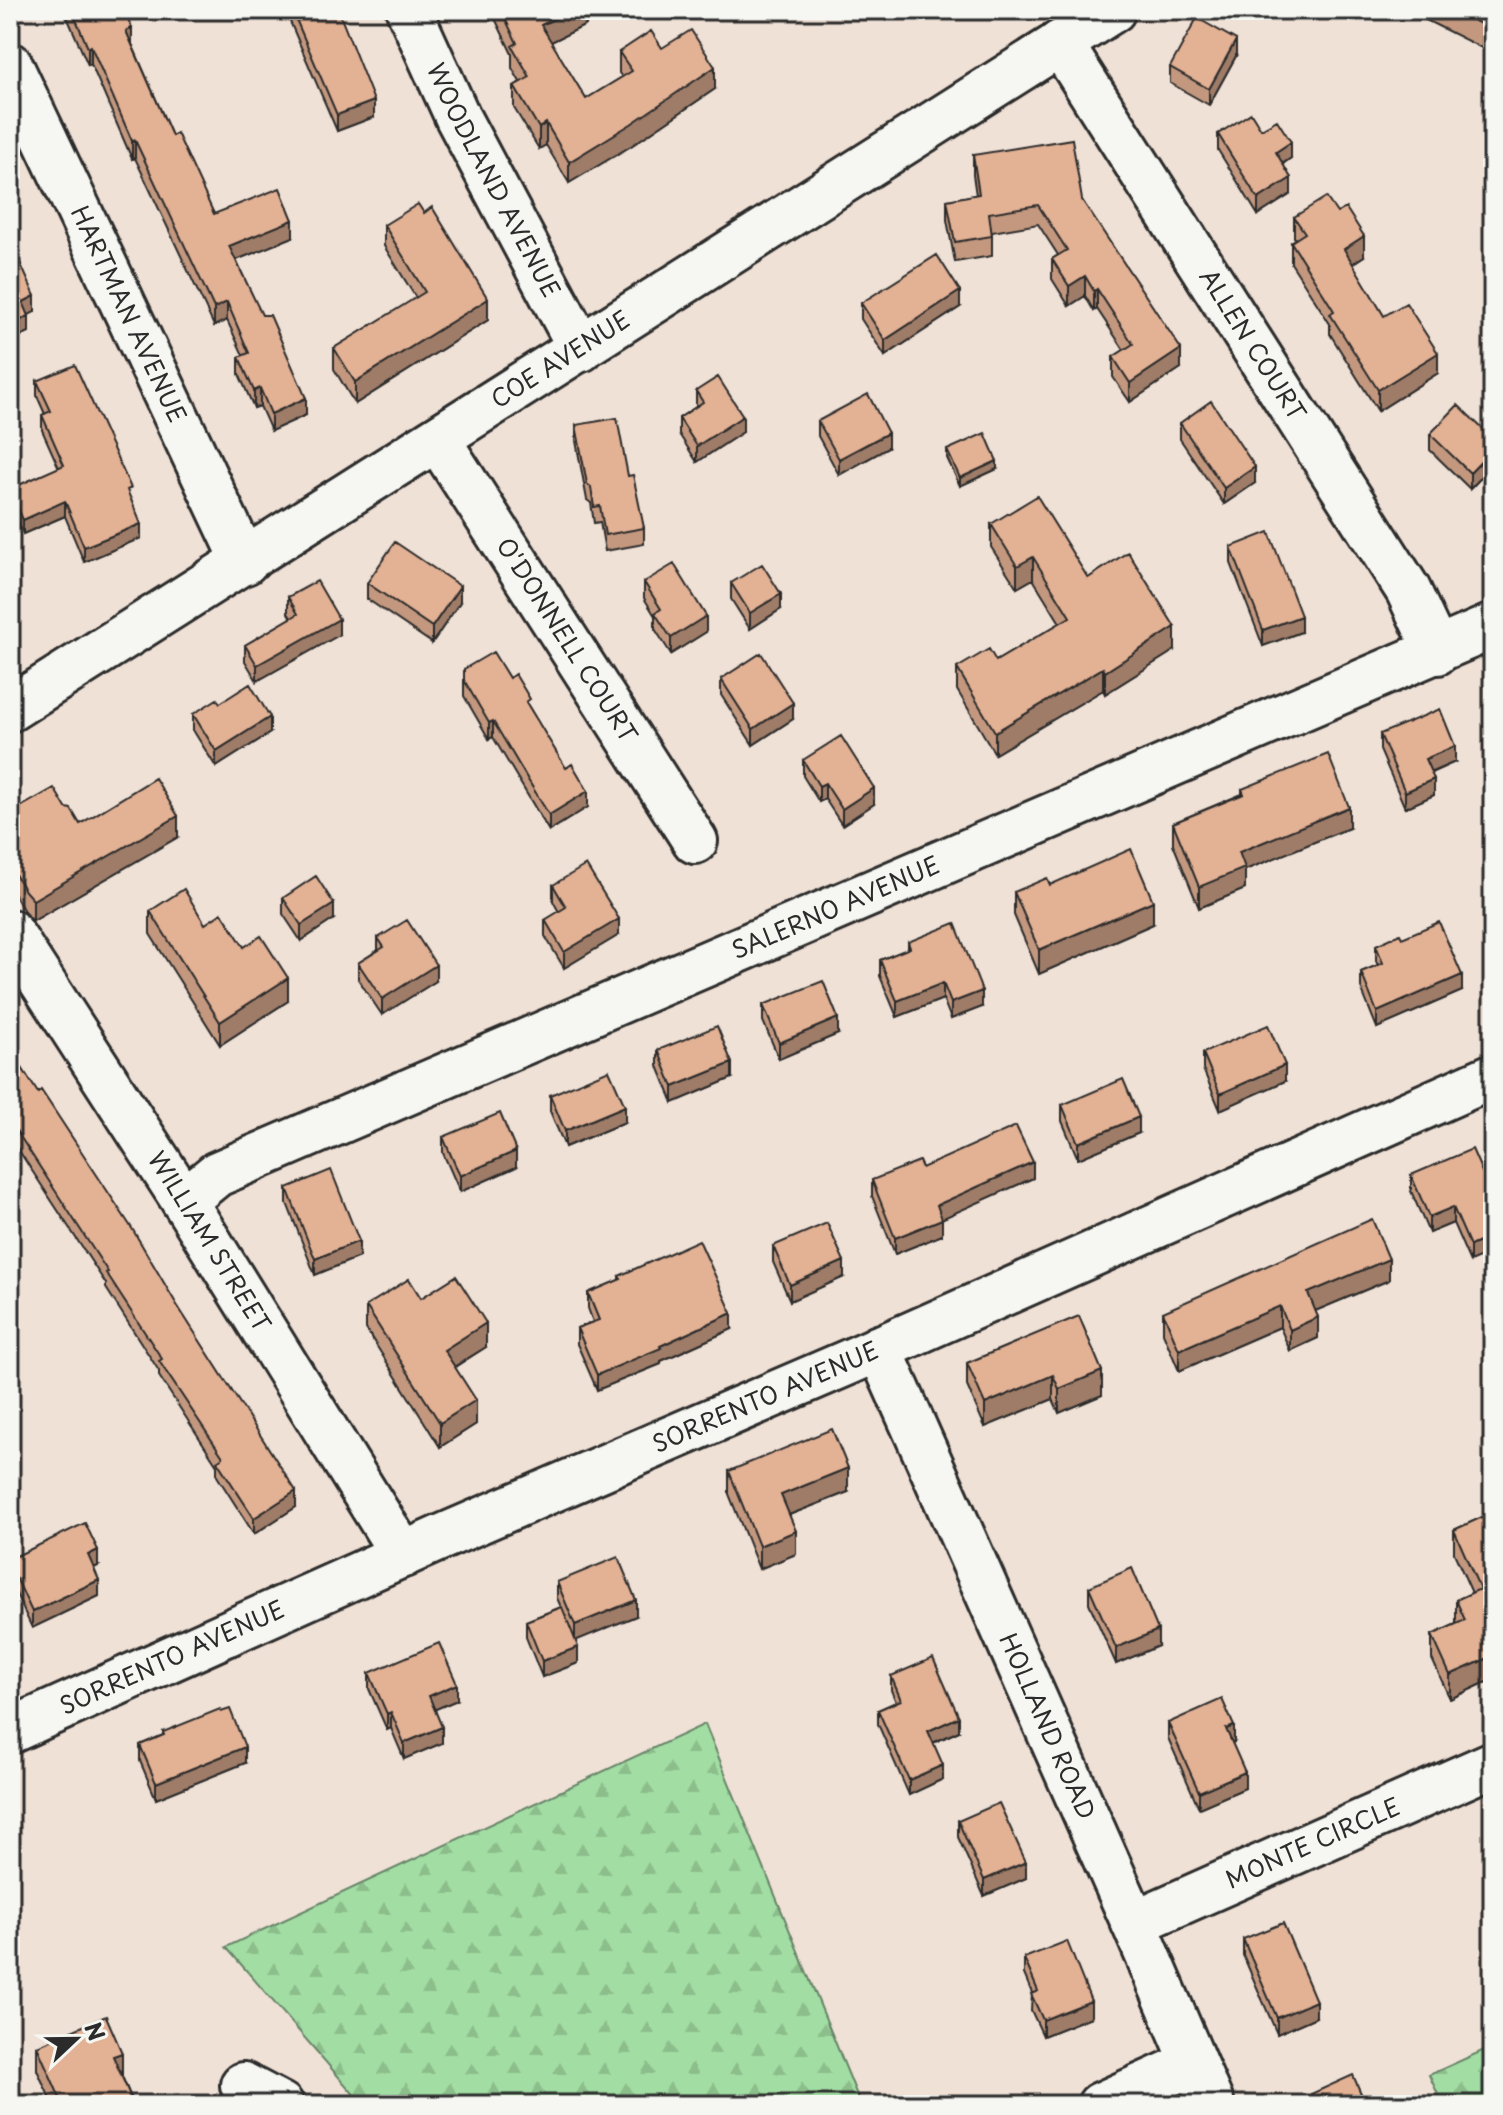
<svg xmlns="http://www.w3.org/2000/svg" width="1503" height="2115" font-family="'Playpen Sans',sans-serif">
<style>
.forest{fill:url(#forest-firs);stroke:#668467;stroke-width:2}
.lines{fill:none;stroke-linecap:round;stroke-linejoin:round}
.minor-casing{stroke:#2b2b2b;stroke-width:50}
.minor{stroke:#f6f6f2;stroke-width:44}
.wall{fill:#c3987f;stroke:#2b2b2b;stroke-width:2}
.shaded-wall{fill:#9f7c68;stroke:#2b2b2b;stroke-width:2}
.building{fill:#e3b194;stroke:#2b2b2b;stroke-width:2}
.labels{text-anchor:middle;stroke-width:7;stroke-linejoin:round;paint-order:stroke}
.street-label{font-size:24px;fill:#2b2b2b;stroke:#f6f6f2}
</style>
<defs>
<pattern id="forest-firs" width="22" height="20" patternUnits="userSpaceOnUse" patternTransform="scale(2)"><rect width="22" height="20" fill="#a2dda3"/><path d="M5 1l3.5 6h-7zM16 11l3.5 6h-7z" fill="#8cbe8c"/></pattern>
</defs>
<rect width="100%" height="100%" fill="#f0e1d6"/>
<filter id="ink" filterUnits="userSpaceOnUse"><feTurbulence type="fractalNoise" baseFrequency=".0125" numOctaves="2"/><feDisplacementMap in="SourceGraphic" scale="16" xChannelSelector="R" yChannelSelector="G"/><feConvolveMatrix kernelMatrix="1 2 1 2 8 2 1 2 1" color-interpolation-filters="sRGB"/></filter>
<g filter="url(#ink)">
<path class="forest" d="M705 1724 861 2105H363L226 1947Z
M1493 2046V2105H1443L1429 2075Z"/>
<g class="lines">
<g class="minor-casing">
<g id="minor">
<path id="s1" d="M409 10 458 118 581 349"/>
<path id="s2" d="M1060 43 1408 590 1437 652"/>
<path id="s3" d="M10 65 245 562"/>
<path id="s4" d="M438 440 695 841"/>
<path id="s5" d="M10 709 1113 10"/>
<path id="s6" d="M10 932 184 1201 403 1555"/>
<path id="s7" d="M184 1201 217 1174 1493 626"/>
<path id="s8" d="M879 1348 1134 1923 1212 2105"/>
<path id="s9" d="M10 1731 442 1537 849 1362 1493 1076"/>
<path id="s10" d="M1134 1923 1493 1764"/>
<path d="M243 2085 281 2105"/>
<path d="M1100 2105 1193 2063"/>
</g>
</g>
<use href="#minor" class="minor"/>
</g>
<path class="wall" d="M64 10H124L132 44 172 136 214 214 293 237 236 260 306 415 271 431 260 406 254 408 239 374V357L243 355 227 320 214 326 135 158 132 159 91 64 88 65Z
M285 10H338L374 117 337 131Z
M491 10H586V25L551 42 586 99 622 77 619 73V52L662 48 715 89 631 146 569 183 546 145 539 149 514 108V86L520 82 512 68V54Z
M1406 10H1493V76L1490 74V52Z
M1236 56 1209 105 1170 83V67Z
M1261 129 1291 158 1283 164 1291 194 1258 215 1218 150V134Z
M973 155 1082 200 1181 368 1130 402 1113 377V357L1124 350 1097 309 1094 311 1085 296 1069 306 1052 279V259L1058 255 1038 224 992 232V256L955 262 947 220V200L976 195 973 175Z
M1294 217 1364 256 1352 264 1384 316 1438 373 1378 411 1330 334V324L1291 263V242L1296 239 1294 237Z
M384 225 488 320 355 404 334 369V348L416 298 384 246Z
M861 303 960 307 885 356 861 319Z
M37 381 131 500 141 538 84 562 65 516 23 534 10 504V489L59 468 42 430V415L45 414 37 396Z
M696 391 743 432 697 462 679 434V418L696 407Z
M818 421 888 448 839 475 818 436Z
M1180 423 1255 483 1224 504 1180 439Z
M576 425 628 476 644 528V544L605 551 600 522 594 523 591 503 587 500 576 441Z
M1430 434 1493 439V465L1470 489 1430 450Z
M947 450 997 469 960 486 947 458Z
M991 524 1088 578 1175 650 1105 694 1103 690 995 754 957 690V668L996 661 1060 623 1033 579 1017 588 991 547Z
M1231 547 1301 632 1263 646 1231 563Z
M644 582 706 632 671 654 655 629V616L644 598Z
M367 583 460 602 432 643 367 599Z
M731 583 781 609 750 629 731 599Z
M288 597 339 635 257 681 245 661V645L291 618 288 613Z
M464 669 509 678 530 709 588 807 549 831 493 737 489 739 464 696Z
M721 679 793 719 753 745 721 695Z
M1493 684V721L1486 703V687Z
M193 714 270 733 216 767 193 730Z
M1380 734 1455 762 1431 773 1434 795 1405 808 1380 750Z
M803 760 874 804 842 825 825 799 819 802 803 776Z
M1242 789 1349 828 1245 870V889L1199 908 1173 844V823L1242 794Z
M66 808 80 824 178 837 33 921 25 913 10 887V813Z
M553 885 619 935 564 968 545 936V920L559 912 553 901Z
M1014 892 1153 924 1039 974 1014 915Z
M283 898 334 919 301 941 283 914Z
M150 911 205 924 244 947 288 1001 220 1045 150 934Z
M378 938 436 981 382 1015 358 979V963L378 950Z
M1402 938 1462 991 1377 1028 1361 988V972L1378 965 1376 961V945Z
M908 942 982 1007 951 1019 943 999 897 1017 880 976V960L908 949Z
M763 1005 838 1034 779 1059 763 1021Z
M10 1049 296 1507 254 1534 217 1476V1465L159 1376V1371L106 1288V1284L10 1137Z
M658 1050 732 1078 673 1103 658 1066Z
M1203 1053 1285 1081 1220 1110 1203 1069Z
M550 1095 625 1122 565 1147 550 1111Z
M1062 1105 1139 1133 1078 1159 1062 1121Z
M443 1137 516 1167 460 1192 443 1153Z
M922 1168 1033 1178 942 1218V1235L895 1254 872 1196V1180Z
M1411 1175 1493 1197 1470 1262 1453 1223 1429 1233 1411 1191Z
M287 1188 359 1257 315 1275 287 1203Z
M773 1246 844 1277 790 1301 773 1262Z
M619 1276 732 1329 661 1361V1364L597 1390 577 1344V1328L593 1322 588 1308V1293L619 1280Z
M1389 1280 1315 1311 1318 1338 1290 1351 1280 1327 1179 1371 1163 1333V1312Z
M421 1298 486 1347 455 1367 476 1424 440 1447 366 1329V1306Z
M1079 1316 1102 1395 1059 1413 1053 1399 985 1427 967 1386V1363Z
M729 1471 848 1492 789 1515 796 1554 759 1569 729 1494Z
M1493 1512V1679L1450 1699 1432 1659V1635L1456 1624V1600L1472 1593 1454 1553V1530Z
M10 1559 98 1566 94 1568 99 1596 32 1628 10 1581Z
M557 1582 636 1616 575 1640 578 1663 542 1677 526 1637V1621L561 1607 557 1598Z
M1089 1587 1158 1646 1116 1664 1089 1603Z
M369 1673 457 1700 435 1709 442 1743 404 1759 391 1728 387 1730 369 1689Z
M891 1676 959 1731 933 1743 943 1779 909 1795 878 1724V1710L896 1702 891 1690Z
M1168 1723 1234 1742 1232 1743 1245 1788 1199 1808 1168 1738Z
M163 1732 245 1763 156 1799 140 1761V1745L163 1735Z
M958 1821 1026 1878 984 1896 958 1837Z
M1243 1939 1316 2017 1277 2034 1243 1955Z
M1024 1958 1091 2017 1043 2036 1031 2010 1032 1993 1024 1974Z
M37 2046 122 2076 134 2105H53L37 2070Z"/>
<path class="shaded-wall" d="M573 10H586V25L541 47V25Z
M132 28V46L126 31Z
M1236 40V56L1209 105V89Z
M91 46V64L88 65V48Z
M715 67V89L631 146 569 183V162Z
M374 101V117L337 131V115Z
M546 123V145L539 149V128Z
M135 140V158L132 159V141Z
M1291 142V158L1276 168V152Z
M1291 178V194L1258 215V199Z
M293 220V237L229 263V246Z
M1364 236V256L1344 269V249Z
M1085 276V296L1069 306V286Z
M1097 289V309L1094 311V291Z
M960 291V307L885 356V340Z
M35 296V312L23 318V302Z
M488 299V320L355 404V382Z
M227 302V320L214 326V308Z
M29 316V332L10 341V325Z
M1181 349V368L1130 402V383Z
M1438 353V373L1378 411V390Z
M260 388V406L254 408V391Z
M306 398V415L271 431V414Z
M743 416V432L697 462V446Z
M888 433V448L839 475V459Z
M1493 449V465L1470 489V473Z
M997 461V469L960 486V478Z
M1255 467V483L1224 504V488Z
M65 501V516L23 534V520Z
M141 524V538L84 562V547Z
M1033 557V579L1017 588V566Z
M460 586V602L432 643V627Z
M781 594V609L750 629V613Z
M706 616V632L671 654V638Z
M1301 616V632L1263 646V630Z
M339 619V635L257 681V665Z
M1175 627V650L1105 694V672Z
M1103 668V690L995 754V732Z
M793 703V719L753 745V729Z
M270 717V733L216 767V751Z
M493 721V737L489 739V723Z
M1455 746V762L1425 775V759Z
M1434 779V795L1405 808V792Z
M825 783V799L819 802V786Z
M874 788V804L842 825V809Z
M588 791V807L549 831V815Z
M1349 807V828L1245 870V889L1199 908V887L1239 852Z
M178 816V837L33 921V900Z
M1153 901V924L1039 974V950Z
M334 904V919L301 941V925Z
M619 919V935L564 968V952Z
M436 965V981L382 1015V999Z
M1462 975V991L1377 1028V1012Z
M288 978V1001L220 1045V1022Z
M943 983V999L897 1017V1001Z
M982 991V1007L951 1019V1003Z
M838 1018V1034L779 1059V1043Z
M732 1063V1078L673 1103V1087Z
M1285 1065V1081L1220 1110V1094Z
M625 1106V1122L565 1147V1131Z
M1139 1117V1133L1078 1159V1143Z
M516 1151V1167L460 1192V1176Z
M1033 1162V1178L937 1221V1205Z
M1453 1207V1223L1429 1233V1217Z
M942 1219V1235L895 1254V1238Z
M1493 1236V1252L1470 1262V1246Z
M359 1241V1257L315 1275V1259Z
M1389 1259V1280L1308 1314V1293Z
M844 1261V1277L790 1301V1285Z
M1280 1306V1327L1179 1371V1350Z
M732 1313V1329L661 1361V1364L597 1390V1375Z
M1318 1317V1338L1290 1351V1330Z
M486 1323V1347L444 1373V1350Z
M1102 1371V1395L1059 1413V1389Z
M1053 1375V1399L985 1427V1404Z
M476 1400V1424L440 1447V1423Z
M848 1468V1492L781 1518V1495Z
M296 1491V1507L254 1534V1518Z
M796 1531V1554L759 1569V1546Z
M98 1550V1566L88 1571V1555Z
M99 1580V1596L32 1628V1612Z
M1493 1588V1611L1487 1590Z
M636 1600V1616L575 1641V1625Z
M1158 1630V1646L1116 1664V1648Z
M578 1647V1663L542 1677V1661Z
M1493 1656V1679L1450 1699V1675Z
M457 1684V1700L429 1712V1696Z
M391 1712V1728L387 1730V1714Z
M959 1717V1731L928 1745V1731Z
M1234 1726V1742L1226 1745V1729Z
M442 1727V1743L404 1759V1743Z
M245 1747V1763L156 1799V1783Z
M943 1765V1779L909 1795V1780Z
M1245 1772V1788L1199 1808V1792Z
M1026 1862V1878L984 1896V1880Z
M1091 2001V2017L1043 2036V2020Z
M1316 2001V2017L1277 2034V2018Z
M122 2053V2076L113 2080V2056Z"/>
<path class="building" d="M72 10H124L132 28 126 31 172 136 177 133 214 214 280 188 293 220 229 246 262 315H270L306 398 271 414 260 388 254 391 239 357 249 353 227 302 214 308 135 140 132 141 91 46 88 48Z
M292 10H338L374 101 337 115Z
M501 10H573L541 25 586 99 632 71 619 52 651 31 662 48 691 30 715 67 631 124 569 162 546 123 539 128 514 86 530 77 512 46 517 43Z
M1452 10H1493V30Z
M1197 18 1236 40 1209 89 1170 67Z
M1251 113 1261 129 1277 120 1291 142 1276 152 1291 178 1258 199 1218 134Z
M1072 139 1082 200 1181 349 1130 383 1113 357 1133 344 1097 289 1094 291 1085 276 1069 286 1052 259 1067 250 1038 205 989 213 992 236 955 242 947 200 979 194 973 155Z
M1326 197 1337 213 1346 208 1364 236 1344 249 1384 316 1406 303 1438 353 1378 390 1330 314 1334 311 1291 242 1305 233 1294 217Z
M418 204 424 213 432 207 488 299 355 382 334 348 425 292 384 225Z
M937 255 960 291 885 340 861 303Z
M18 258 35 296 23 302 29 316 10 325V262Z
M75 365 131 488 127 490 141 524 84 547 65 501 23 520 10 489 64 465 42 415 51 411 37 381Z
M718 377 743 416 697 446 679 418 703 402 696 391Z
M868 394 888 433 839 459 818 421Z
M1211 401 1255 467 1224 488 1180 423Z
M1458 405 1493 439V449L1470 473 1430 434Z
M617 418 628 476 633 475 644 528 605 535 600 506 594 507 591 487 587 484 576 425Z
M985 433 997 461 960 478 947 450Z
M1037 496 1088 578 1128 552 1175 627 1105 672 1103 668 995 732 957 668 989 649 996 661 1070 617 1033 557 1017 566 991 524Z
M1269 532 1301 616 1263 630 1231 547Z
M395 542 460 586 432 627 367 583Z
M674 564 706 616 671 638 655 613 661 609 644 582Z
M762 564 781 594 750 613 731 583Z
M317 581 339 619 257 665 245 645 298 614 288 597Z
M493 652 509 678 515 674 530 699 526 702 566 768 572 764 588 791 549 815 493 721 489 723 464 680V669Z
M761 653 793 703 753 729 721 679Z
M250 684 270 717 216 751 193 714 217 699 220 703Z
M1493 684V705L1486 687Z
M1440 709 1455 746 1425 759 1434 779 1405 792 1380 734Z
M841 736 874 788 842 809 825 783 819 786 803 760Z
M1328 754 1349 807 1239 852 1245 868 1199 887 1173 823 1244 794 1242 789Z
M155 778 178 816 33 900 25 891 10 866V841L12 840 10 836V813L54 788 66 808 71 809 80 824Z
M1131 849 1153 901 1039 950 1014 892 1047 878 1050 885Z
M586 865 619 919 564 952 545 920 566 907 553 885Z
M316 876 334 904 301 925 283 898Z
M184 889 205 924 222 913 244 947 261 936 288 978 220 1022 150 911Z
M407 920 436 965 382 999 358 963 384 947 378 938Z
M1439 922 1462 975 1377 1012 1361 972 1383 963 1376 945 1400 934 1402 938Z
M955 923 982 991 951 1003 943 983 897 1001 880 960 910 948 908 942Z
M823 981 838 1018 779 1043 763 1005Z
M1268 1025 1285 1065 1220 1094 1203 1053Z
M717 1026 732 1063 673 1087 658 1050Z
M10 1049 38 1093 41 1090 133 1230 177 1305 296 1491 254 1518 217 1461 223 1457 159 1361 162 1359 106 1273 108 1272 10 1121Z
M609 1070 625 1106 565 1131 550 1095Z
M1123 1079 1139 1117 1078 1143 1062 1105Z
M500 1113 516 1151 460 1176 443 1137Z
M1016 1126 1033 1162 937 1205 942 1219 895 1238 872 1180 919 1161 922 1168Z
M1472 1149 1493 1197V1236L1470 1246 1453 1207 1429 1217 1411 1175Z
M331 1170 359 1241 315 1259 287 1188Z
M1372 1219 1389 1259 1308 1293 1318 1317 1290 1330 1280 1306 1179 1350 1163 1312Z
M827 1223 844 1261 790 1285 773 1246Z
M699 1240 732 1313 660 1346 661 1348 597 1375 577 1328 599 1320 588 1293 621 1279 619 1276Z
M456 1276 486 1323 444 1350 476 1400 440 1423 366 1306 409 1279 421 1298Z
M1079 1316 1102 1371 1059 1389 1053 1375 985 1404 967 1363Z
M832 1429 848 1468 781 1495 796 1531 759 1546 729 1471Z
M1493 1512V1588L1487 1590 1493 1604V1656L1450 1675 1432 1635 1465 1620 1456 1600 1480 1589 1454 1530Z
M85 1523 98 1550 88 1555 99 1580 32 1612 10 1565V1559Z
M618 1557 636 1600 575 1625 557 1582Z
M1132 1568 1158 1630 1116 1648 1089 1587Z
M562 1607 578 1647 542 1661 526 1621Z
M439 1643 457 1684 429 1696 442 1727 404 1743 391 1712 387 1714 369 1673Z
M933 1658 959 1717 928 1731 943 1765 909 1780 878 1710 901 1700 891 1676Z
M1222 1699 1234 1726 1226 1729 1245 1772 1199 1792 1168 1723Z
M220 1709 221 1712 230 1709 245 1747 156 1783 140 1745 164 1735 163 1732Z
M999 1803 1026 1862 984 1880 958 1821Z
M1283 1923 1316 2001 1277 2018 1243 1939Z
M1067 1941 1091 2001 1043 2020 1031 1994 1038 1991 1024 1958Z
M106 2016 122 2053 113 2056 134 2105H63L37 2046Z
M1353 2075 1366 2105H1315L1311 2094Z"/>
</g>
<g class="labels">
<g class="street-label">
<text dy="8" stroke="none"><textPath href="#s1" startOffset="190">WOODLAND AVENUE</textPath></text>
<text dy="8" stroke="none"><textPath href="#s3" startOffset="276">HARTMAN AVENUE</textPath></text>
<text dy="8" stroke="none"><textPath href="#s2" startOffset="358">ALLEN COURT</textPath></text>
<text dy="8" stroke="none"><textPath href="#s5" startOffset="652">COE AVENUE</textPath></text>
<text dy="8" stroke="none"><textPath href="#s4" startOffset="238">O'DONNELL COURT</textPath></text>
<text dy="8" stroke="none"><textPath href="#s7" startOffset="716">SALERNO AVENUE</textPath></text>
<text dy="8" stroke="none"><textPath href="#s6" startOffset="368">WILLIAM STREET</textPath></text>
<text dy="8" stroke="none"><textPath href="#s9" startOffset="826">SORRENTO AVENUE</textPath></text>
<text dy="8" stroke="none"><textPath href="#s9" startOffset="178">SORRENTO AVENUE</textPath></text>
<text dy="8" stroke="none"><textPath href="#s8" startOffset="414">HOLLAND ROAD</textPath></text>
<text dy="8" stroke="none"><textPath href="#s10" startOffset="196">MONTE CIRCLE</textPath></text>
</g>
</g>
<rect width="1503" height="2115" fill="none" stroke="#f6f6f2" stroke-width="40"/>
<rect x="20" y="20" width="1463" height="2075" fill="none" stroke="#2b2b2b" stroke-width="3" filter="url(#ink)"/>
<g transform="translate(76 2039) rotate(68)" stroke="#f6f6f2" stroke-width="6" paint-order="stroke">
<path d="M0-6L14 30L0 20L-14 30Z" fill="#2b2b2b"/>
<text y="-12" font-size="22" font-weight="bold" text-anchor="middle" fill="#2b2b2b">N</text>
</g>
</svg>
